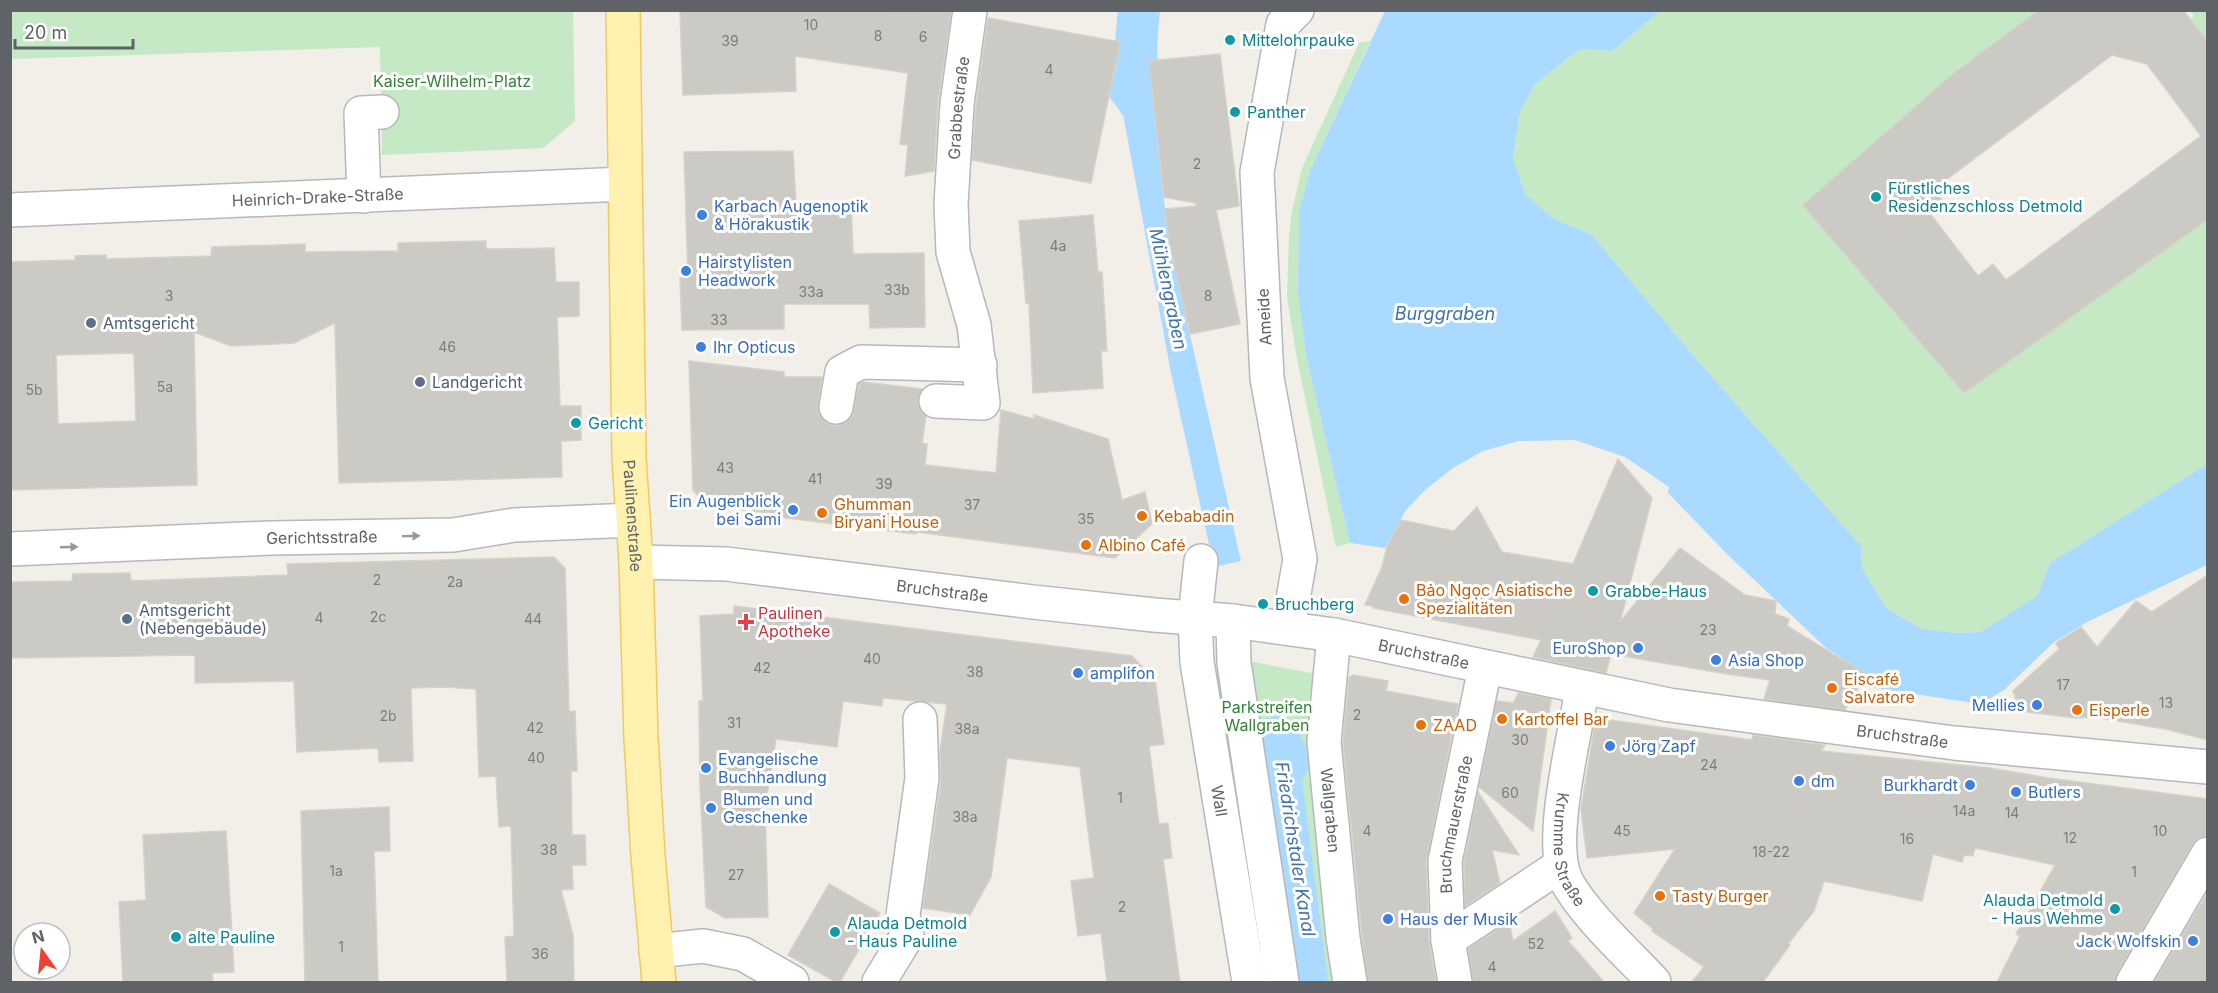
<svg xmlns="http://www.w3.org/2000/svg" width="2218" height="993" font-family="Inter,sans-serif">
<style>
.green{fill:#c5e8c5}
.water{fill:#aadaff}
.lines{fill:none;stroke-linecap:round;stroke-linejoin:round}
.canal{stroke:#aadaff;stroke-width:42}
.building{fill:#cccac5;stroke:#d6d1c6;stroke-width:1.5;fill-rule:evenodd}
.minor-casing{stroke:#b5b8bc;stroke-width:36}
.major-casing{stroke:#f2c960;stroke-width:36}
.minor{stroke:#fff;stroke-width:33}
.major{stroke:#fff2af;stroke-width:33}
.oneway{fill:#979a9d}
.culture-dot{fill:#0f9aa8;stroke:#fff;stroke-width:2}
.shop-dot{fill:#3f7fe0;stroke:#fff;stroke-width:2}
.service-dot{fill:#5c6f8a;stroke:#fff;stroke-width:2}
.food-dot{fill:#e8710a;stroke:#fff;stroke-width:2}
.health-dot{fill:#e0444e;stroke:#fff;stroke-width:2}
.labels{text-anchor:middle;stroke-width:6;stroke-linejoin:round;paint-order:stroke}
.number-label{font-size:14px;fill:#7a7d7f}
.culture-label{font-size:16px;fill:#0d838f;stroke:#fff;text-anchor:start}
.park-label{font-size:16px;fill:#348238;stroke:#fff}
.street-label{font-size:16px;fill:#5f6368;stroke:#fff}
.shop-label{font-size:16px;fill:#366cbe;stroke:#fff;text-anchor:start}
.service-label{font-size:16px;fill:#4e5e75;stroke:#fff;text-anchor:start}
.food-label{font-size:16px;fill:#c56008;stroke:#fff;text-anchor:start}
.health-label{font-size:16px;fill:#be3a42;stroke:#fff;text-anchor:start}
.water-label{font-size:18px;font-style:italic;fill:#4174aa;stroke:#fff}
</style>
<rect width="100%" height="100%" fill="#f1efe8"/>
<path class="green" d="M10 11H573L575 121 543 148 382 155 380 47 11 59Z
M1660 11H2039L1803 205 1964 393 2207 219V464L2050 563 2037 596 1980 632 1958 633 1922 629 1886 608 1862 568 1861 546 1693 355 1592 235 1554 219 1525 194 1513 158 1520 112 1535 84 1580 49 1613 51Z
M2190 11H2207V42L2189 19 2194 16Z
M1370 41 1311 168 1299 211 1298 293 1306 356 1350 543 1336 547 1297 359 1287 297 1289 237 1292 211 1302 168 1359 43Z
M1243 660 1322 675 1340 982H1259L1208 678Z"/>
<path class="water" d="M1385 11H1660L1613 51 1580 49 1535 84 1520 112 1513 158 1525 194 1554 219 1592 235 1693 355 1861 546 1862 568 1886 608 1922 629 1958 633 1980 632 2037 596 2050 563 2207 464V565L2087 622 2054 642 2004 690 1980 704 1869 687 1866 685V674L1826 648 1729 556 1668 493 1669 487 1625 457 1575 440 1519 441 1483 451 1453 468 1425 490 1406 510 1385 548 1350 543 1306 356 1298 293 1299 211 1311 168Z
M1121 43 1149 46V61L1166 218 1175 268 1241 561 1214 567 1171 373 1123 114 1109 97Z
M1277 716 1289 720C1301 738 1320 759 1302 779L1328 982H1300L1259 720Z"/>
<g class="lines">
<path class="canal" d="M1138 101 1136 43 1139 10"/>
</g>
<path class="building" d="M680 10 951 12 938 102 934 171 905 176 908 145 900 144 908 73 795 56 796 91 683 95Z
M2039 10H2183L2208 42V219L1964 393 1803 205 1953 74ZM2112 55 2147 64 2201 136 2006 280 1993 264 1978 276 1931 215 1945 205 1934 189Z
M988 18 1120 42 1091 183 972 160 976 106Z
M1220 54 1239 206 1216 210 1240 324 1190 334 1168 235 1165 209 1196 206V203L1164 197 1149 61Z
M793 151 796 206 851 203 853 254 924 253 925 327 870 328 869 304H784V329L682 330 680 278H688L684 152Z
M1093 215 1098 272H1102L1107 351H1101L1103 388 1033 393 1029 303H1026L1019 221Z
M486 241V249L554 248 556 282H579V316L557 317 560 406H581V440L561 441 562 477 339 483 335 323 294 343 231 346 194 332 197 485 10 490V262L75 260V256L106 255V259L211 256 212 247 305 244V252L398 251V243ZM134 353 136 421 58 424 56 355Z
M689 361 784 372V377H822L818 404V413L825 422 833 426 843 424 851 418 854 410 859 384 864 382 923 389 917 401 920 410 926 416 922 443 927 444 925 465 996 473 1001 410 1034 419V415L1108 439 1122 500 1145 492 1152 524 1115 558 917 532 916 534 779 517V514L707 506 693 490Z
M1618 459 1652 498 1620 622 1680 548 1745 595 1776 601 1775 614 1789 619 1787 626 1866 674 1845 710 1764 699 1770 680 1727 674 1611 654 1606 673 1533 657 1541 640 1373 608V606L1365 605 1382 567 1387 546 1401 520 1454 531 1477 507 1502 552 1573 564Z
M554 557 565 568 569 712 575 711 577 771H571L572 835H585L586 865H572L573 889 561 890 573 935 574 982H507L505 937 514 936 511 826 499 827 496 776 479 777 476 689 445 687 411 688 413 761 379 762 378 748 297 752 294 681 195 683V655L10 658V582L72 581 73 574 130 573 131 581 288 575 287 564Z
M2208 575V740L2165 729 2095 717 2076 718 2020 711 2013 691 2059 649 2056 643 2081 627 2097 647 2136 601 2152 612Z
M734 606 1132 656 1155 680 1164 744 1149 746 1159 824 1168 823 1172 858 1163 859 1180 982H1107L1101 933 1078 936 1071 881 1094 878 1080 767 1007 758 991 877 970 915 923 908 941 781 940 751 947 704 883 698 882 706 843 701 837 747 776 739 765 808 768 917 725 918 706 907 700 786 699 701H703L700 616 734 614Z
M1353 675 1388 681 1386 691 1458 704 1426 861 1429 941 1436 982H1368L1362 936 1343 742 1349 678Z
M1518 693 1551 699 1533 831 1479 787 1497 701 1514 703Z
M1596 718 1752 740 1753 735 1825 745 1821 751 1990 768 2048 778 2208 799V835L2198 838 2192 845 2117 973 2114 982H1997L2020 936 2016 934 2055 865 1975 848 1973 856 1964 855 1962 862 1933 854 1922 901 1824 881 1814 911 1788 944 1790 945 1763 982H1692L1704 967 1652 931 1653 929 1634 913 1675 849 1587 858 1581 809Z
M1478 792 1519 855 1492 850 1500 883 1465 906 1464 863Z
M389 807 390 851H374L378 982H305L301 811Z
M226 831 234 972 212 973 213 982H123L119 902 146 900 143 835Z
M829 884 880 913 840 982H836L788 955Z
M2208 892V982H2154Z
M1555 911 1572 938 1568 941 1604 982H1473L1468 949 1509 922 1513 941Z"/>
<g class="lines">
<g class="minor-casing">
<g id="minor">
<path d="M364 196 361 113 382 112"/>
<path id="s1" d="M10 210 625 184"/>
<path id="s2" d="M936 401 983 403 974 325 953 252 951 204 957 104 970 10"/>
<path d="M836 407 842 372 861 362 980 365"/>
<path id="s3" d="M10 549 271 538 453 535 514 525 633 520"/>
<path id="s4" d="M1201 561 1195 618 1197 662 1249 982"/>
<path id="s5" d="M636 562 726 564 1033 602 1154 615 1233 621 1334 635 1669 705 1954 743 2208 767"/>
<path d="M1233 621 1234 663 1282 982"/>
<path d="M1288 628 1300 559 1267 378 1257 172 1283 24 1297 10"/>
<path id="s6" d="M1334 635 1324 742 1343 938 1350 982"/>
<path id="s7" d="M1582 688C1576 734 1546 843 1567 882 1585 915 1628 954 1654 982"/>
<path d="M1448 940 1561 865"/>
<path d="M656 951 703 946 743 954 792 982"/>
<path d="M879 982 907 936 903 915 922 778 920 719"/>
<path id="s8" d="M1455 982 1448 940 1445 861 1485 668"/>
<path d="M2133 982 2208 854"/>
</g>
</g>
<g class="major-casing">
<g id="major">
<path id="s9" d="M623 10 629 458 636 562 641 738 648 856 659 982"/>
</g>
</g>
<use href="#minor" class="minor"/>
<use href="#major" class="major"/>
</g>
<defs><path id="oneway-solid" d="M-6-.8H1V-3.2L6.5 0L1 3.2V.8H-6Z" transform="scale(1.5)"/></defs>
<g class="oneway">
<use href="#oneway-solid" transform="translate(411 536) rotate(-1)"/>
<use href="#oneway-solid" transform="translate(69 547) rotate(-2)"/>
</g>
<g class="culture-dot">
<circle cx="1230" cy="40" r="6"/>
<circle cx="1235" cy="112" r="6"/>
<circle cx="1876" cy="197" r="6"/>
<circle cx="576" cy="423" r="6"/>
<circle cx="1593" cy="591" r="6"/>
<circle cx="1263" cy="604" r="6"/>
<circle cx="2115" cy="909" r="6"/>
<circle cx="835" cy="932" r="6"/>
<circle cx="176" cy="937" r="6"/>
</g>
<g class="shop-dot">
<circle cx="702" cy="215" r="6"/>
<circle cx="686" cy="271" r="6"/>
<circle cx="701" cy="347" r="6"/>
<circle cx="793" cy="510" r="6"/>
<circle cx="1638" cy="648" r="6"/>
<circle cx="1716" cy="660" r="6"/>
<circle cx="1078" cy="673" r="6"/>
<circle cx="2037" cy="705" r="6"/>
<circle cx="1610" cy="746" r="6"/>
<circle cx="706" cy="768" r="6"/>
<circle cx="1799" cy="781" r="6"/>
<circle cx="1970" cy="785" r="6"/>
<circle cx="2016" cy="792" r="6"/>
<circle cx="711" cy="808" r="6"/>
<circle cx="1388" cy="919" r="6"/>
<circle cx="2193" cy="941" r="6"/>
</g>
<g class="service-dot">
<circle cx="91" cy="323" r="6"/>
<circle cx="420" cy="382" r="6"/>
<circle cx="127" cy="619" r="6"/>
</g>
<g class="food-dot">
<circle cx="822" cy="513" r="6"/>
<circle cx="1142" cy="516" r="6"/>
<circle cx="1086" cy="545" r="6"/>
<circle cx="1404" cy="599" r="6"/>
<circle cx="1832" cy="688" r="6"/>
<circle cx="2077" cy="710" r="6"/>
<circle cx="1502" cy="719" r="6"/>
<circle cx="1421" cy="725" r="6"/>
<circle cx="1660" cy="896" r="6"/>
</g>
<path class="health-dot" d="M743 613h6v6h6v6h-6v6h-6v-6h-6v-6h6z"/>
<g class="labels">
<g class="number-label">
<text x="811" y="30">10</text>
<text x="878" y="41">8</text>
<text x="923" y="42">6</text>
<text x="730" y="46">39</text>
<text x="1049" y="75">4</text>
<text x="1197" y="169">2</text>
<text x="1058" y="251">4a</text>
<text x="897" y="295">33b</text>
<text x="811" y="297">33a</text>
<text x="169" y="301">3</text>
<text x="1208" y="301">8</text>
<text x="719" y="325">33</text>
<text x="447" y="352">46</text>
<text x="165" y="392">5a</text>
<text x="34" y="395">5b</text>
<text x="725" y="473">43</text>
<text x="815" y="484">41</text>
<text x="884" y="489">39</text>
<text x="972" y="510">37</text>
<text x="1086" y="524">35</text>
<text x="377" y="585">2</text>
<text x="455" y="587">2a</text>
<text x="378" y="622">2c</text>
<text x="319" y="623">4</text>
<text x="533" y="624">44</text>
<text x="1708" y="635">23</text>
<text x="872" y="664">40</text>
<text x="762" y="673">42</text>
<text x="975" y="677">38</text>
<text x="2063" y="690">17</text>
<text x="2166" y="708">13</text>
<text x="1357" y="720">2</text>
<text x="388" y="721">2b</text>
<text x="734" y="728">31</text>
<text x="535" y="733">42</text>
<text x="967" y="734">38a</text>
<text x="1520" y="745">30</text>
<text x="536" y="763">40</text>
<text x="1709" y="770">24</text>
<text x="1510" y="798">60</text>
<text x="1120" y="803">1</text>
<text x="1964" y="816">14a</text>
<text x="2012" y="818">14</text>
<text x="965" y="822">38a</text>
<text x="1367" y="836">4</text>
<text x="1622" y="836">45</text>
<text x="2160" y="836">10</text>
<text x="2070" y="843">12</text>
<text x="1907" y="844">16</text>
<text x="549" y="855">38</text>
<text x="1771" y="857">18-22</text>
<text x="336" y="876">1a</text>
<text x="2134" y="877">1</text>
<text x="736" y="880">27</text>
<text x="1122" y="912">2</text>
<text x="1536" y="949">52</text>
<text x="341" y="952">1</text>
<text x="540" y="959">36</text>
<text x="1492" y="972">4</text>
</g>
<g class="culture-label">
<text x="1242" y="46">Mittelohrpauke</text>
<text x="1247" y="118">Panther</text>
<text x="1888" y="194">Fürstliches<tspan x="1888" dy="18">Residenzschloss Detmold</tspan></text>
<text x="588" y="429">Gericht</text>
<text x="1605" y="597">Grabbe-Haus</text>
<text x="1275" y="610">Bruchberg</text>
<text x="2103" y="906" text-anchor="end">Alauda Detmold<tspan x="2103" dy="18">- Haus Wehme</tspan></text>
<text x="847" y="929">Alauda Detmold<tspan x="847" dy="18">- Haus Pauline</tspan></text>
<text x="188" y="943">alte Pauline</text>
</g>
<g class="park-label">
<text x="452" y="87">Kaiser-Wilhelm-Platz</text>
<text x="1267" y="713">Parkstreifen<tspan x="1267" dy="18">Wallgraben</tspan></text>
</g>
<g class="street-label">
<text dy="6" stroke="none"><textPath href="#s2" startOffset="346">Grabbestraße</textPath></text>
<text dy="6" stroke="none"><textPath href="#s1" startOffset="308">Heinrich-Drake-Straße</textPath></text>
<text transform="translate(1264 317) rotate(-93)" y="6">Ameide</text>
<text dy="6" stroke="none"><textPath href="#s9" startOffset="506">Paulinenstraße</textPath></text>
<text dy="6" stroke="none"><textPath href="#s3" startOffset="312">Gerichtsstraße</textPath></text>
<text dy="6" stroke="none"><textPath href="#s5" startOffset="308">Bruchstraße</textPath></text>
<text dy="6" stroke="none"><textPath href="#s5" startOffset="794">Bruchstraße</textPath></text>
<text dy="6" stroke="none"><textPath href="#s5" startOffset="1280">Bruchstraße</textPath></text>
<text dy="6" stroke="none"><textPath href="#s4" startOffset="242">Wall</textPath></text>
<text dy="6" stroke="none"><textPath href="#s6" startOffset="176">Wallgraben</textPath></text>
<text dy="6" stroke="none"><textPath href="#s8" startOffset="159">Bruchmauerstraße</textPath></text>
<text dy="6" stroke="none"><textPath href="#s7" startOffset="165">Krumme Straße</textPath></text>
</g>
<g class="shop-label">
<text x="714" y="212">Karbach Augenoptik<tspan x="714" dy="18">&amp; Hörakustik</tspan></text>
<text x="698" y="268">Hairstylisten<tspan x="698" dy="18">Headwork</tspan></text>
<text x="713" y="353">Ihr Opticus</text>
<text x="781" y="507" text-anchor="end">Ein Augenblick<tspan x="781" dy="18">bei Sami</tspan></text>
<text x="1626" y="654" text-anchor="end">EuroShop</text>
<text x="1728" y="666">Asia Shop</text>
<text x="1090" y="679">amplifon</text>
<text x="2025" y="711" text-anchor="end">Mellies</text>
<text x="1622" y="752">Jörg Zapf</text>
<text x="718" y="765">Evangelische<tspan x="718" dy="18">Buchhandlung</tspan></text>
<text x="1811" y="787">dm</text>
<text x="1958" y="791" text-anchor="end">Burkhardt</text>
<text x="2028" y="798">Butlers</text>
<text x="723" y="805">Blumen und<tspan x="723" dy="18">Geschenke</tspan></text>
<text x="1400" y="925">Haus der Musik</text>
<text x="2181" y="947" text-anchor="end">Jack Wolfskin</text>
</g>
<g class="service-label">
<text x="103" y="329">Amtsgericht</text>
<text x="432" y="388">Landgericht</text>
<text x="139" y="616">Amtsgericht<tspan x="139" dy="18">(Nebengebäude)</tspan></text>
</g>
<g class="food-label">
<text x="834" y="510">Ghumman<tspan x="834" dy="18">Biryani House</tspan></text>
<text x="1154" y="522">Kebabadin</text>
<text x="1098" y="551">Albino Café</text>
<text x="1416" y="596">Bảo Ngọc Asiatische<tspan x="1416" dy="18">Spezialitäten</tspan></text>
<text x="1844" y="685">Eiscafé<tspan x="1844" dy="18">Salvatore</tspan></text>
<text x="2089" y="716">Eisperle</text>
<text x="1514" y="725">Kartoffel Bar</text>
<text x="1433" y="731">ZAAD</text>
<text x="1672" y="902">Tasty Burger</text>
</g>
<g class="health-label">
<text x="758" y="619">Paulinen<tspan x="758" dy="18">Apotheke</tspan></text>
</g>
<g class="water-label">
<text transform="translate(1168 289) rotate(78)" y="6">Mühlengraben</text>
<text x="1445" y="320">Burggraben</text>
<text transform="translate(1295 849) rotate(81)" y="6">Friedrichstaler Kanal</text>
</g>
</g>
<rect width="2218" height="993" fill="none" stroke="#5f6368" stroke-width="24"/>
<g transform="translate(42 951) rotate(345)"><circle r="28" fill="#ffffff" stroke="#bfc1c3" stroke-width="1.5"/>
<path d="M0-4.5L10 22L0 15L-10 22Z" fill="#ea4335"/>
<text y="-9" font-size="16" font-weight="bold" text-anchor="middle" fill="#5f6368">N</text>
</g>
<path d="M15 39v9h118v-9" fill="none" stroke="#5f6368" stroke-width="3"/>
<text x="24" y="39" font-size="18" fill="#5f6368" stroke="#ffffff" stroke-width="4.5" paint-order="stroke">20 m</text>
</svg>
